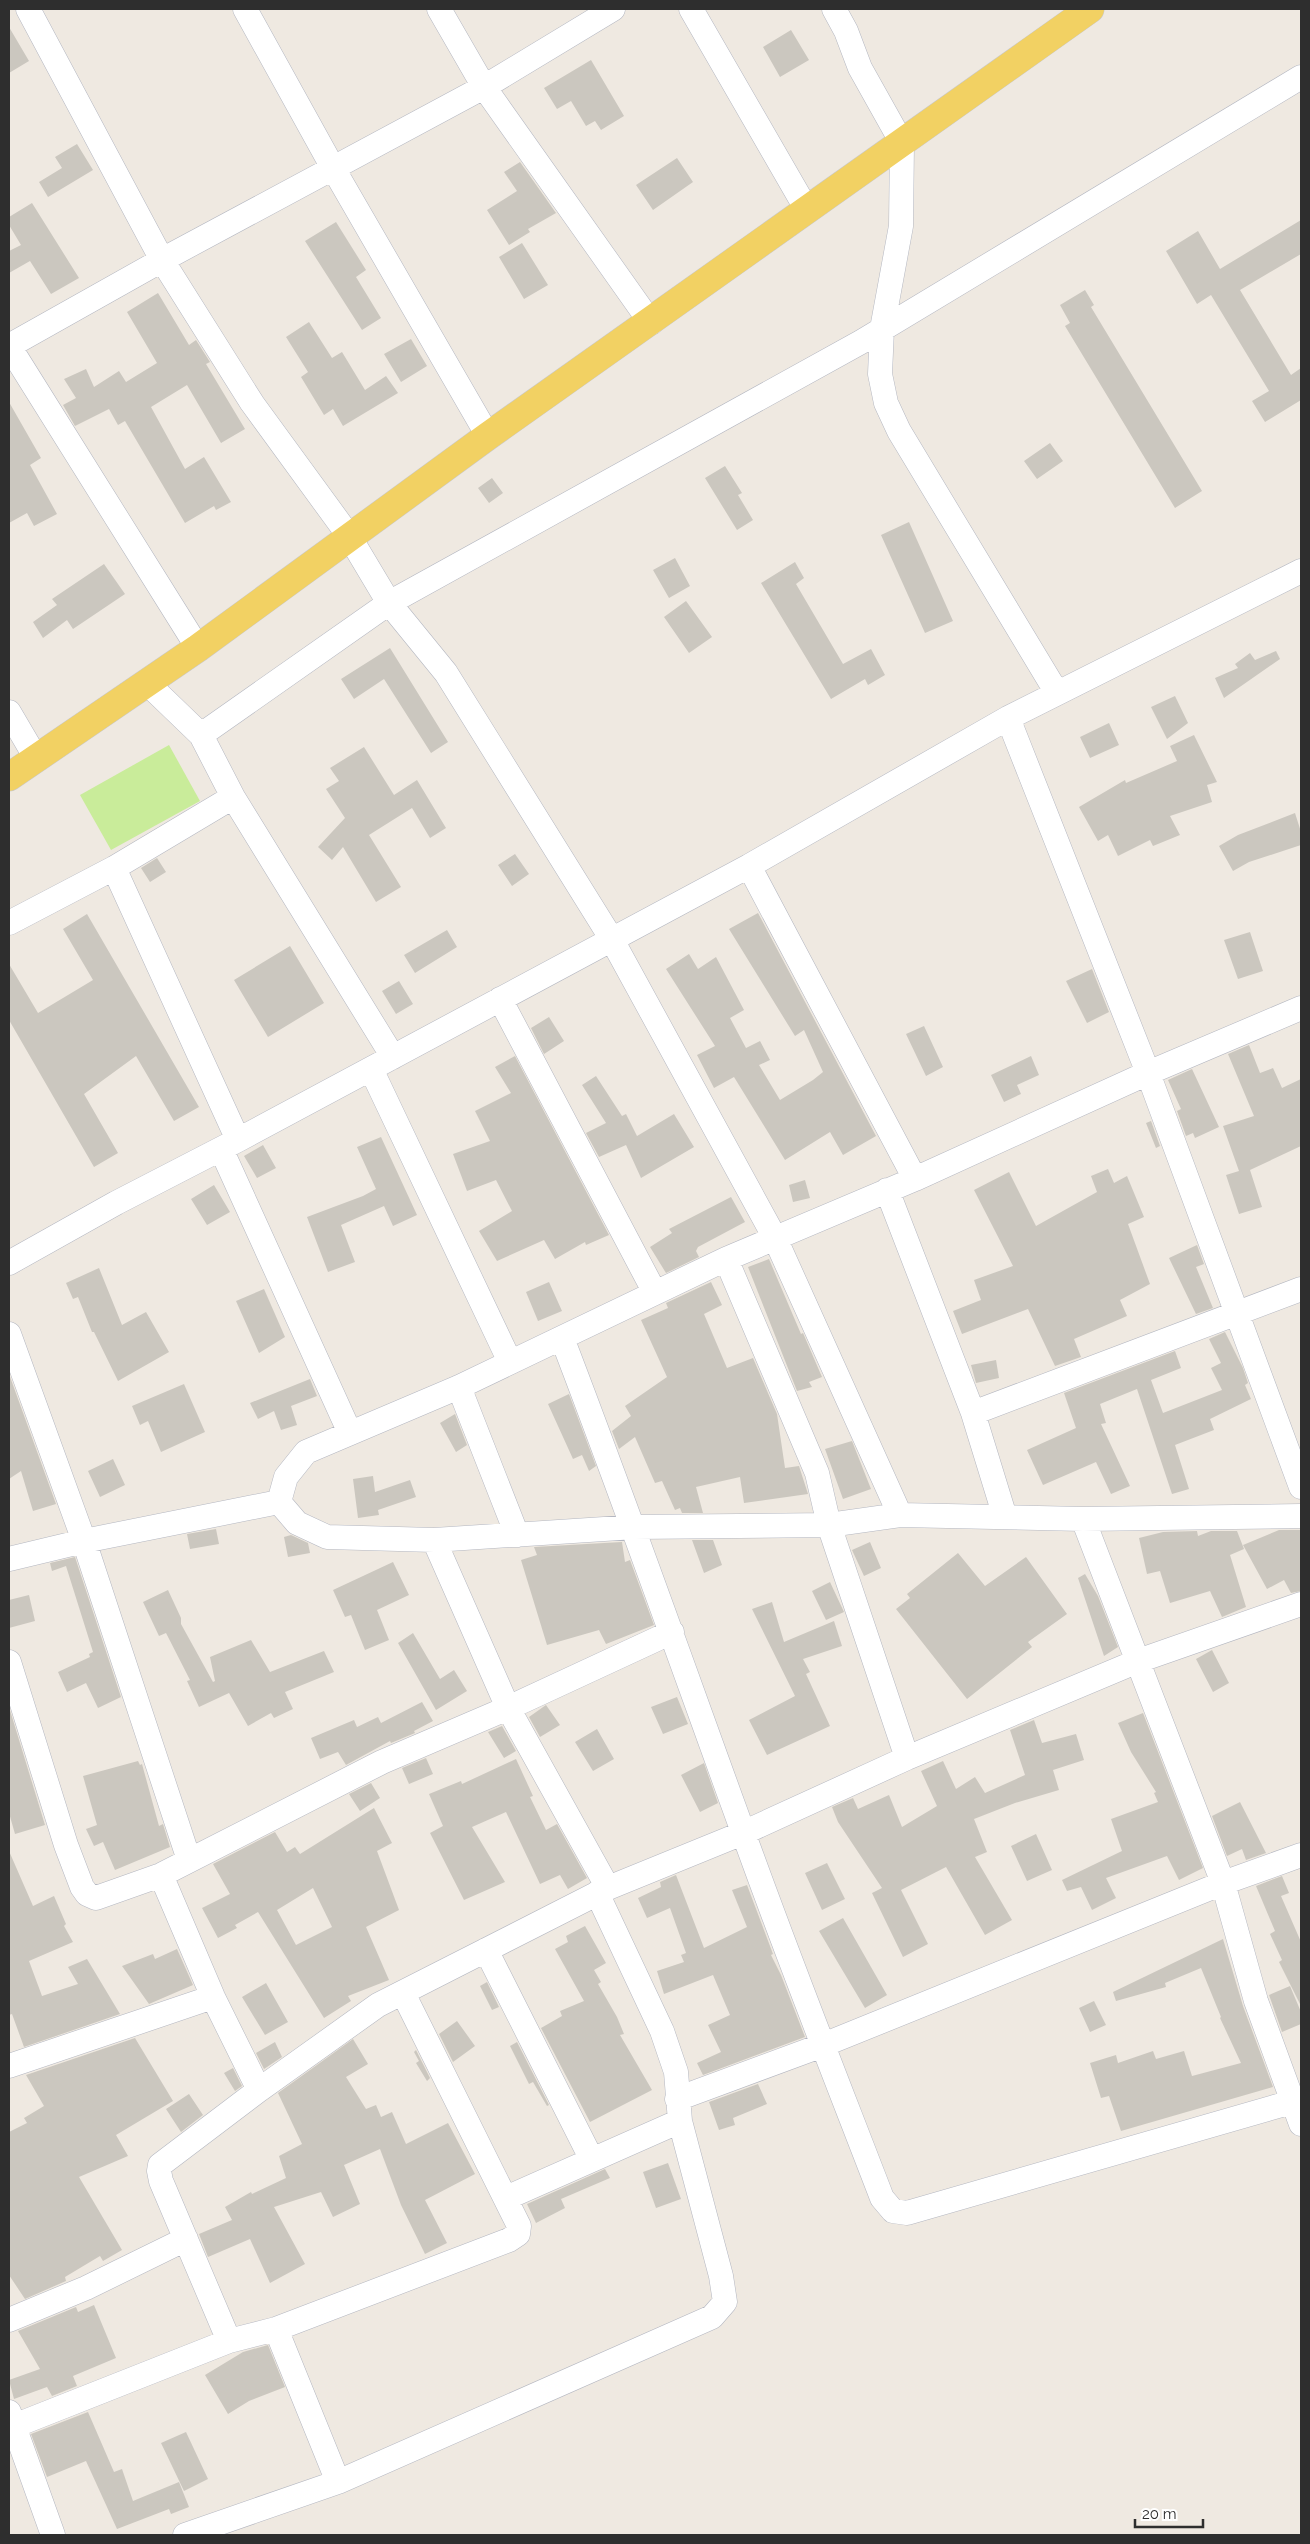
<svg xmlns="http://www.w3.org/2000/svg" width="1310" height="2544" font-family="Raleway,sans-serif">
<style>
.pitch{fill:#c9ec9a}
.building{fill:#cbc7bf;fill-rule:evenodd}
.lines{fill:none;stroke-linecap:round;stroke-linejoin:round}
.minor-casing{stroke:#b4b7c1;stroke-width:25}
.primary-casing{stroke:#c9c9c9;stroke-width:29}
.minor{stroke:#fff;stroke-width:24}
.primary{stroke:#f2d163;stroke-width:28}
</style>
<rect width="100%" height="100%" fill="#efe9e1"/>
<path class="pitch" d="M169 745 200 801 111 850 80 795Z"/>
<path class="building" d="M9 27 29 61 9 73Z
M791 30 809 60 780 77 763 47Z
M591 60 624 116 601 130 595 121 586 126 571 101 557 109 544 88Z
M77 144 93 170 48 197 39 182 62 168 55 157Z
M677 158 693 182 653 210 636 185Z
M520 162 556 213 528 229 530 232 509 245 487 210 517 191 504 172Z
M32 203 79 278 51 294 30 261 9 273V251L21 245 9 225V217Z
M1301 220V254L1240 290 1291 375 1301 368V400L1265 422 1252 401 1269 391 1211 295 1197 304 1166 251 1198 231 1220 269Z
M336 222 366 270 356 277 381 318 362 330 305 241Z
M522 243 548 285 524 299 499 257Z
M1085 290 1094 305 1091 307 1202 491 1175 508 1065 326 1070 323 1060 305Z
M158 293 189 345 196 340 210 362 206 364 245 429 221 443 187 385 151 407 185 469 204 457 231 502 216 510 214 506 185 523 125 421 118 425 109 409 75 426 63 405 76 398 64 379 86 369 94 387 119 371 126 382 157 363 127 312Z
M309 322 332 358 342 352 365 390 386 376 398 393 343 426 333 409 324 415 301 377 308 372 286 337Z
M411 339 427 366 401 382 384 354Z
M9 402 41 458 30 465 57 514 34 526 27 513 9 523Z
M1050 443 1063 461 1037 479 1024 461Z
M725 466 742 493 738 495 753 520 737 530 705 478Z
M492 478 503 493 489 503 478 488Z
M909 522 953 621 925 633 881 535Z
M675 558 690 586 669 598 653 570Z
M795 562 804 578 796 584 843 664 871 649 885 675 868 685 865 679 831 699 761 583Z
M104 564 125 594 73 629 67 620 43 638 33 622 57 605 52 599Z
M686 601 712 637 689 653 664 617Z
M390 648 448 742 431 753 384 679 354 699 341 679Z
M1276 651 1280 659 1224 698 1215 678 1238 668 1235 664 1250 653 1255 660Z
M1175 696 1188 723 1167 739 1151 707Z
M1109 723 1119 745 1090 758 1080 737Z
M1194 735 1217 782 1207 785 1212 802 1170 816 1180 835 1153 846 1150 840 1118 856 1108 835 1098 841 1079 807 1125 780 1126 783 1177 761 1170 746Z
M364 747 394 795 417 780 446 828 430 838 412 808 369 835 401 887 376 902 343 847 332 860 318 847 345 818 326 789 339 781 330 768Z
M1295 813 1301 832V845L1249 862 1233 871 1219 846 1238 835Z
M515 854 529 874 512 886 498 865Z
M157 858 166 872 150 882 141 868Z
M758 913 876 1136 843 1155 830 1132 785 1160 734 1077 714 1088 697 1055 715 1046 666 969 689 954 698 969 716 957 744 1010 730 1018 746 1048 760 1041 770 1060 759 1065 780 1100 813 1080 823 1072 804 1030 795 1036 729 929Z
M87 914 199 1107 174 1121 136 1056 84 1094 118 1153 94 1167 9 1020V964L38 1013 93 980 63 929Z
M447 930 457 947 415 973 404 955Z
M1250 932 1263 971 1238 979 1224 940Z
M290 946 324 1003 268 1037 234 980Z
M1092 969 1109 1012 1087 1023 1066 981Z
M399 981 413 1004 396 1014 382 991Z
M549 1017 564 1041 544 1054 531 1028Z
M924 1026 943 1067 926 1076 906 1034Z
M1249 1045 1260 1073 1273 1068 1282 1088 1301 1079V1146L1250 1170 1262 1207 1239 1214 1226 1175 1239 1171 1223 1126 1254 1116 1228 1054Z
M515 1056 609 1235 586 1245 585 1242 555 1259 544 1240 497 1261 479 1231 512 1211 496 1180 467 1191 453 1154 490 1141 475 1111 511 1093 495 1067Z
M1031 1056 1039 1075 1017 1085 1021 1094 1004 1102 991 1075Z
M1192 1069 1219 1127 1195 1138 1193 1133 1186 1136 1177 1111 1181 1109 1168 1080Z
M596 1076 622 1116 626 1114 637 1136 674 1114 694 1147 641 1178 626 1145 599 1157 586 1133 606 1123 582 1085Z
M1151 1121 1160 1146 1156 1148 1146 1123Z
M381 1137 417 1215 393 1226 384 1206 341 1225 355 1262 328 1272 307 1217 363 1196 376 1189 357 1147Z
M263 1145 276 1168 257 1178 244 1156Z
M1108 1169 1114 1183 1127 1176 1144 1217 1128 1224 1150 1284 1120 1300 1127 1316 1074 1339 1081 1357 1055 1366 1028 1309 962 1334 953 1311 981 1300 974 1280 1013 1266 974 1190 1009 1172 1036 1226 1097 1192 1091 1176Z
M805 1180 810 1198 793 1202 789 1185Z
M214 1185 230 1212 207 1225 191 1199Z
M731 1197 745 1222 698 1247 696 1251 699 1257 666 1273 650 1247 672 1233 669 1229Z
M1197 1245 1204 1264 1196 1267 1213 1308 1196 1314 1169 1258Z
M769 1259 801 1334 803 1333 822 1377 809 1382 812 1387 797 1391 748 1267Z
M99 1268 122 1325 146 1312 169 1352 118 1381 94 1332H92L78 1297 73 1299 66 1283Z
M549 1282 562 1311 538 1321 526 1292Z
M711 1282 722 1305 704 1314 727 1368 753 1358 777 1414 785 1468 799 1466 808 1494 744 1503 740 1477 696 1487 703 1513H682L680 1508 675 1510 662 1481 655 1483 635 1437 619 1449 612 1431 631 1416 625 1406 667 1377 641 1320 668 1308 666 1303Z
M264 1289 285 1337 259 1353 236 1301Z
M1225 1332 1243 1368 1248 1383 1245 1385 1251 1399 1210 1419 1214 1430 1175 1445 1189 1489 1172 1494 1137 1389 1100 1404 1106 1423 1101 1424 1130 1486 1111 1494 1096 1462 1043 1485 1027 1450 1076 1428 1064 1393 1175 1351 1181 1368 1151 1380 1163 1413 1222 1390 1211 1368 1221 1363 1209 1339Z
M996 1360 999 1378 976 1383 971 1365Z
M9 1374 56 1504 33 1511 21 1471 9 1479Z
M310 1379 317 1396 291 1406 297 1425 281 1430 274 1411 258 1419 250 1403Z
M184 1384 205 1432 161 1452 148 1421 140 1425 132 1406Z
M569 1394 596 1466 589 1471 582 1455 573 1459 548 1404Z
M455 1414 467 1445 456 1452 440 1423Z
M852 1441 871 1489 843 1499 825 1449Z
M113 1459 125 1485 100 1497 88 1471Z
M373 1476 375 1492 410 1480 416 1497 378 1510 379 1515 358 1518 353 1479Z
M216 1529 219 1544 190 1549 187 1534Z
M1279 1530H1301V1591L1291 1593 1284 1580 1267 1589 1243 1545Z
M1197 1531 1198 1536 1211 1531H1237L1244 1549 1230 1555 1246 1607 1222 1617 1210 1591 1170 1603 1160 1571 1147 1574 1139 1538 1163 1532Z
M291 1535 308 1543 310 1553 288 1557 284 1537Z
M692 1540H713L722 1565 704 1573Z
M622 1542 625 1562 630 1560 654 1625 606 1644 599 1630 547 1645 521 1560 537 1555 534 1547Z
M870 1542 881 1568 864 1576 852 1550Z
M958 1553 985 1586 1026 1557 1067 1614 1028 1642 1032 1647 967 1699 896 1609 910 1598 907 1594Z
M75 1557 121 1697 98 1708 86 1683 67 1692 58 1672 90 1657 89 1654 93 1652 66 1566 52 1571 50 1563Z
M393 1562 409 1595 377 1610 389 1640 365 1650 351 1615 345 1617 333 1590Z
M1085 1574 1098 1596 1118 1647 1104 1656 1078 1578Z
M830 1582 844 1612 826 1620 812 1591Z
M168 1590 181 1618V1624L213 1682 215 1681 210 1657 251 1640 270 1672 324 1651 334 1672 285 1692 293 1709 274 1718 271 1713 248 1726 229 1693 199 1707 187 1681 190 1680 166 1633 159 1636 143 1602Z
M29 1595 35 1621 9 1628V1600Z
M772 1602 784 1642 834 1621 842 1646 803 1659 810 1672 806 1674 830 1726 767 1755 749 1720 795 1696 752 1609Z
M413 1633 440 1679 454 1670 467 1691 436 1710 398 1643Z
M1212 1650 1229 1683 1213 1692 1196 1659Z
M677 1697 688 1724 663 1734 651 1707Z
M422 1702 433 1721 414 1731 415 1733 391 1743 390 1741 346 1765 338 1752 320 1759 311 1738 354 1720 357 1727 378 1717 381 1723Z
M546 1705 560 1725 540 1737 529 1717Z
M9 1707 45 1825 15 1834 9 1813Z
M1143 1713 1203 1868 1179 1880 1167 1856 1106 1878 1116 1898 1092 1910 1081 1887 1067 1891 1062 1880 1122 1851 1111 1819 1158 1802 1154 1793 1156 1792 1131 1752 1118 1723Z
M1034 1720 1042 1743 1076 1734 1084 1760 1053 1770 1059 1790 1015 1803 974 1819 987 1852 975 1857 1012 1920 985 1935 946 1867 901 1890 928 1944 903 1957 872 1893 882 1888 838 1822 832 1807 853 1798 858 1809 889 1795 902 1827 937 1806 921 1771 943 1761 956 1789 975 1777 985 1793 1025 1775 1010 1730Z
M502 1726 516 1751 504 1758 488 1732Z
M597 1729 614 1759 593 1771 575 1742Z
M426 1758 433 1774 409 1784 402 1768Z
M516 1759 533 1796 530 1797 546 1830 557 1824 587 1878 568 1889 560 1875 540 1884 506 1812 472 1827 505 1882 464 1900 430 1833 443 1826 429 1794 461 1781 462 1784Z
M138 1761 140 1765 142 1764 159 1826 163 1824 170 1847 115 1870 103 1842 94 1846 86 1829 97 1825 83 1776Z
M704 1763 718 1803 700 1812 681 1775Z
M371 1783 380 1798 360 1811 349 1794Z
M1240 1802 1266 1853 1246 1860 1242 1849 1227 1856 1212 1816Z
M374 1808 392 1843 377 1851 399 1910 366 1927 389 1980 348 1996 351 2001 324 2018 258 1912 235 1925 237 1928 218 1938 202 1908 230 1894 213 1864 275 1832 287 1852 295 1847 300 1854ZM313 1888 332 1927 296 1945 277 1910Z
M1036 1834 1052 1870 1027 1881 1011 1846Z
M9 1851 33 1906 54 1896 66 1924 64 1926 73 1942 29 1961 42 1996 78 1984 68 1967 87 1959 120 2014 24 2047 12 2014 9 2015Z
M827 1863 845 1899 822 1910 805 1873Z
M676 1875 704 1948 747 1927 732 1890 747 1885 773 1954 771 1955 781 1975 805 2037 703 2075 697 2063 721 2052 708 2025 730 2015 713 1975 664 1994 657 1971 684 1962 681 1955 686 1953 670 1908 647 1918 638 1898 661 1887 660 1882Z
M1282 1876 1289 1893 1281 1896 1301 1942V2006L1279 1962 1282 1960 1270 1934 1275 1931 1256 1886Z
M843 1918 887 1995 865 2008 819 1931Z
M585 1926 606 1963 594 1970 601 1982 598 1984 617 2017 624 2034 620 2035 652 2090 590 2122 541 2028 562 2016 560 2011 584 2001 555 1949 568 1942 566 1936Z
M1223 1939 1243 2006 1273 2087 1121 2131 1109 2096 1101 2098 1090 2063 1116 2055 1118 2063 1153 2051 1156 2059 1184 2051 1192 2076 1241 2063 1220 2018 1221 2017 1201 1968 1165 1983 1166 1987 1116 2001 1113 1992Z
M177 1949 193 1985 149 2004 122 1966 153 1954 155 1959Z
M487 1982 499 2007 492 2010 480 1986Z
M266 1983 288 2022 265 2035 242 1997Z
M1290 1986 1301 2012V2024L1282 2032 1269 1995Z
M1094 2001 1106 2025 1090 2032 1079 2008Z
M457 2021 475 2046 453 2062 439 2034Z
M135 2038 173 2101 116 2135 128 2156 79 2177 122 2250 103 2261 100 2256 65 2277 66 2281 25 2299 9 2275V2132L27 2123 24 2118 44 2106 26 2075Z
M353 2039 368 2064 346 2077 366 2109 376 2105 381 2117 392 2112 406 2144 448 2123 475 2174 425 2200 447 2243 425 2254 401 2205 380 2149 344 2165 360 2204 333 2217 321 2192 274 2207 305 2264 270 2283 250 2239 208 2257 199 2234 232 2220 225 2207 251 2192 252 2194 286 2178 279 2156 302 2144 278 2093Z
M275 2042 282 2057 264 2069 256 2053Z
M517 2042 549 2105 547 2106 533 2082 529 2084 510 2046Z
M416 2050 430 2078 427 2081 416 2063 419 2061 414 2052Z
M233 2068 242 2086 235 2091 224 2073Z
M758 2084 767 2104 733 2118 735 2125 719 2130 709 2102Z
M189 2094 203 2115 181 2132 166 2109Z
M668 2163 681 2199 656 2208 643 2172Z
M605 2169 610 2178 561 2199 565 2208 536 2223 527 2204Z
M94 2305 116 2358 73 2376 77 2386 52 2396 47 2387 14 2399 9 2380 40 2369 18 2331 76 2307 78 2312Z
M268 2345 285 2387 249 2401 228 2414 205 2375 243 2352Z
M88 2412 114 2472 122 2469 133 2501 179 2482 189 2507 171 2514 169 2509 117 2529 86 2461 47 2477 31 2434Z
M186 2432 208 2479 184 2491 161 2443Z"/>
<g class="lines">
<g class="minor-casing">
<path id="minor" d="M28 9 162 260 252 403 349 536 389 603 446 673 611 938 775 1238 900 1515
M245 9 333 168 488 436
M439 9 484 87 651 323
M691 9 807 210
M834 9 846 31 860 68 902 143 901 226 882 329 880 374 886 403 899 431 1057 693
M9 346 162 260 484 87 613 9
M9 346 198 648
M147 683 201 735 233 797 393 1057
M9 712 36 758
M1008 718 1148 1073 1301 1487
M201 735 389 603 861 342 1301 77
M749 866 915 1179
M114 868 238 1140
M9 923 114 868 233 797
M500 999 655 1293
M371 1069 510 1362
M221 1149 350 1433
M887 1190 973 1413 1005 1517
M726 1259 817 1473 829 1525 907 1758
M9 1263 116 1203 238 1140 749 866 1008 718 1301 571
M9 1334 84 1541 189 1860
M562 1338C625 1502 683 1667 743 1832 787 1955 835 2076 882 2198L893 2211 907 2213 1292 2102
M459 1387 517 1535
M973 1413 1301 1289
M279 1502 286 1477 306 1452 459 1387 726 1259 915 1179 1148 1073 1301 1008
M279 1502 297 1523 327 1537 434 1540 635 1527 829 1525 900 1515 1083 1519 1301 1516
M1083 1519 1223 1883 1256 2001 1301 2124
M434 1540 508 1708 608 1888
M9 1559 84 1541 279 1502
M9 1662 66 1845 82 1887 87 1894 96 1898 161 1875 382 1762 508 1708 672 1632
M161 1875 213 1997 259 2090
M486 1950 592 2160
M9 2066 213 1997
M677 2099 823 2045 1223 1883 1301 1855
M506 2198 680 2121
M9 2320 86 2288 186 2239
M276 2329 338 2482
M229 2341 161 2181 159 2171 160 2165 259 2090 378 2005 608 1888 743 1833 907 1758 1138 1661 1301 1604
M9 2412 53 2535
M14 2426 229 2341 276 2329 509 2240 518 2234 519 2226 403 1993
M185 2535 338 2482 712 2317 725 2302 721 2276 680 2121 676 2072 662 2031 597 1893"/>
</g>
<g class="primary-casing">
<path id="primary" d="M9 777 198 648 488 436 1090 9"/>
</g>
<use href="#minor" class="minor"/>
<use href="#primary" class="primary"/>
</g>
<rect width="1310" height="2544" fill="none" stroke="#2e2e2e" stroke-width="20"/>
<path d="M1135 2519v8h68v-8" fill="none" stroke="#2e2e2e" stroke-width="2.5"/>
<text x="1142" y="2519" font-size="15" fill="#2e2e2e" stroke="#ffffff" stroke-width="4" paint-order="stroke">20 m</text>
</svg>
